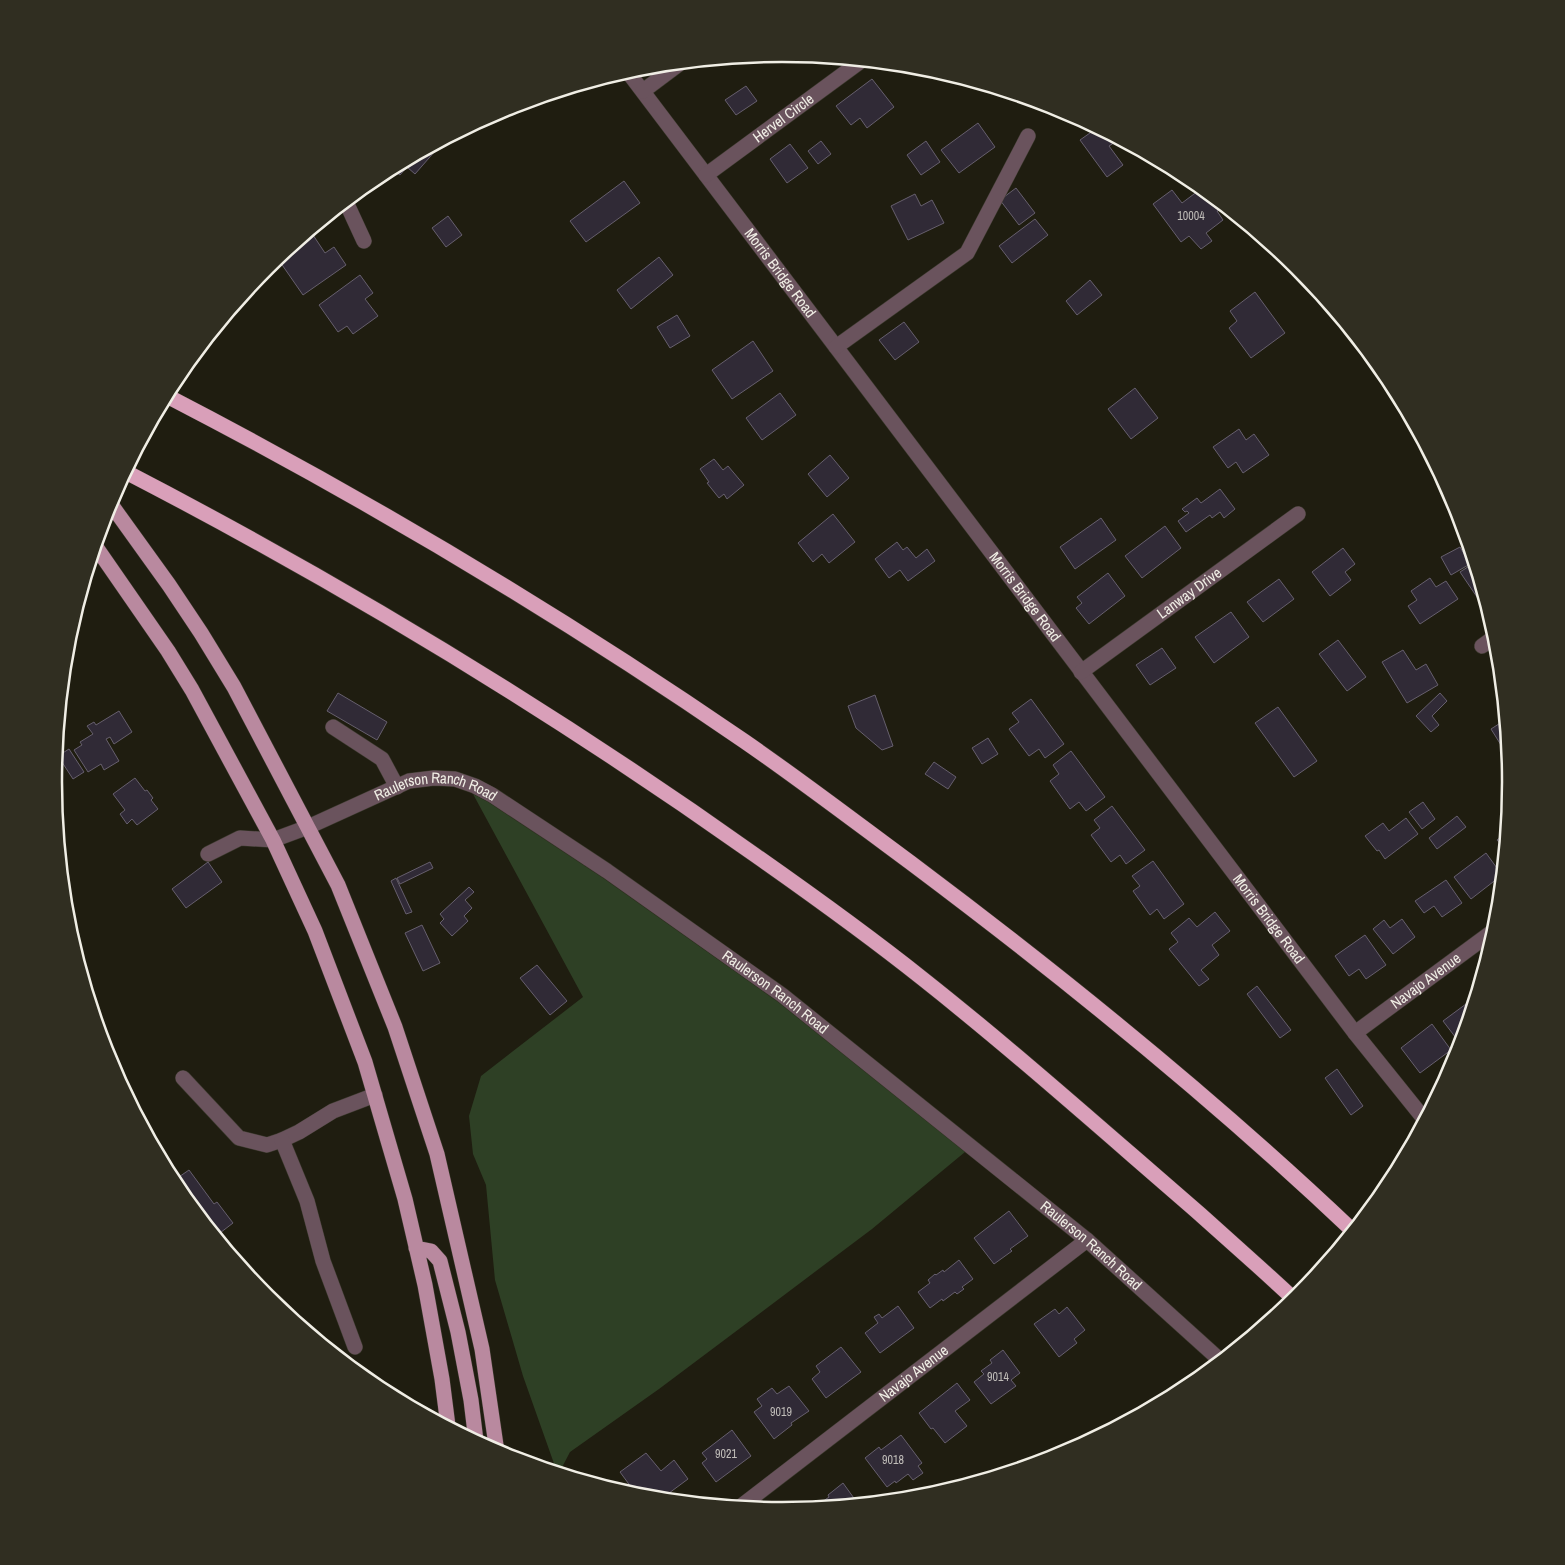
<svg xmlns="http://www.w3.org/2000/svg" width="1565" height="1565" font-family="'Archivo Narrow',sans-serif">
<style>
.green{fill:#2e4025}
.water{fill:#314871;stroke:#6a7a94}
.building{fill:#302a36;stroke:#665f6d}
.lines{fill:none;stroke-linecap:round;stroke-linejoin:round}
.minor-casing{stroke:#3c3a2e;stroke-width:16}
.major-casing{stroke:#3c3a2e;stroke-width:16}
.highway-casing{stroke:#3c3a2e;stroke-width:16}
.minor{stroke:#6a535d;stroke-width:15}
.major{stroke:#b9899f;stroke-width:15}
.highway{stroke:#d99fb9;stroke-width:15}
.labels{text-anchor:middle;stroke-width:4;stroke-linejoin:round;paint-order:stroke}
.number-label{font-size:12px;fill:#c0bdb9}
.street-label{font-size:15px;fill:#f0eee5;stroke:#1f1d10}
.rim{fill:none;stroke:#f0eee5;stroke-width:2.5}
</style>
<rect width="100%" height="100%" fill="#1f1d10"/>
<path class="green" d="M473 794 488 802 603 878 778 1002 965 1152 872 1229 659 1389 570 1452 559 1473 557 1472 523 1376 495 1280 486 1185 473 1154 469 1116 481 1076 583 997Z"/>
<path class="water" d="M64 884 71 893 75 926 70 933 68 924Z"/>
<path class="building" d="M872 79 894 107 867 128 860 118 851 125 836 106Z
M746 86 757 101 736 115 725 100Z
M978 123 995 147 959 173 941 150Z
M1097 128 1115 138 1117 141 1109 146 1123 165 1107 177 1080 140Z
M821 141 831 154 818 164 808 151Z
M926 141 940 162 921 175 907 155Z
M443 142 415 174 407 167 400 175 392 169Z
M790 144 808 168 787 183 770 159Z
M624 181 640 203 586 242 570 221Z
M1016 188 1035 213 1019 225 1000 200Z
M1202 188 1209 195 1206 197 1211 204 1216 200 1224 206 1217 211 1223 220 1206 233 1212 241 1201 249 1189 236 1181 242 1153 204 1172 190 1182 203Z
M915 194 921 206 932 200 944 223 908 240 891 206Z
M448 216 462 235 446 247 432 228Z
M1035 219 1048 235 1012 263 999 246Z
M313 235 325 253 334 247 346 265 303 295 278 259Z
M659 257 673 275 631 309 617 290Z
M360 275 373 293 365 299 378 316 353 334 347 326 338 332 319 305Z
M1090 280 1102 295 1077 315 1066 301Z
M1255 292 1285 333 1251 358 1229 328 1237 321 1230 311Z
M677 315 690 336 670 348 657 327Z
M904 322 919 342 895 360 879 340Z
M753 341 773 371 732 399 712 370Z
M1135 388 1158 418 1131 439 1108 409Z
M780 393 796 415 762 440 746 418Z
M1239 429 1246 440 1254 434 1269 455 1243 473 1236 462 1228 468 1213 447Z
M830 455 849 478 827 497 808 474Z
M714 459 723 470 728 466 744 485 727 499 724 494 719 498 707 483 709 482 700 469Z
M1220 489 1235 509 1224 518 1220 512 1212 518 1210 515 1186 532 1178 521 1189 513 1187 511 1185 512 1182 509 1197 498 1201 503Z
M833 514 855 542 829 563 822 554 813 562 798 543Z
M1101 518 1116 540 1075 569 1060 547Z
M1165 526 1181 548 1142 578 1125 556Z
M897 542 903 550 907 547 916 558 927 549 935 561 908 581 900 570 889 578 875 559Z
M1460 547 1470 564 1451 575 1441 557Z
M1343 548 1355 564 1345 572 1351 580 1330 596 1312 572Z
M1474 563 1484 597 1479 600 1460 572Z
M1108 573 1125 596 1089 624 1076 608 1082 603 1077 597Z
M1430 578 1436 587 1446 581 1458 599 1420 624 1408 606 1417 600 1411 591Z
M1279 579 1294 599 1263 622 1247 602Z
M1231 612 1249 637 1214 663 1195 637Z
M1338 640 1366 677 1347 691 1319 654Z
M1162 648 1176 668 1150 685 1136 665Z
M1403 650 1416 670 1426 664 1438 685 1407 703 1382 662Z
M338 693 387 722 377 740 327 711Z
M1440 693 1447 701 1432 716 1439 725 1431 732 1416 716Z
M875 695 893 746 882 750 856 728 848 706Z
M1031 699 1064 744 1045 758 1039 749 1029 756 1009 729 1019 722 1012 713Z
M1278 707 1317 761 1294 777 1255 723Z
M119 711 132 732 114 744 110 737 106 739 119 761 104 770 101 764 88 772 74 750 82 745 80 742 93 734 87 726 94 722 96 725Z
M1505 720 1507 741 1501 745 1491 729Z
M988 738 998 754 982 764 972 748Z
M69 749 84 772 73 779 58 756Z
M1071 751 1105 797 1086 811 1079 802 1070 809 1050 781 1059 774 1053 765Z
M934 762 956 777 948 789 925 774Z
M135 778 145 791 147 790 153 798 151 800 158 809 137 825 132 819 127 824 120 814 125 810 113 794Z
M1423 802 1435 819 1422 829 1409 812Z
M1112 806 1145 850 1126 864 1120 855 1111 862 1091 835 1100 828 1094 820Z
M1457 816 1466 827 1437 849 1429 838Z
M1406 818 1418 834 1385 859 1379 850 1377 851 1365 836 1383 823 1389 831Z
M1506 833 1505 849 1497 840Z
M1486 853 1502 875 1471 899 1454 877Z
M1153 861 1184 904 1164 919 1157 909 1150 915 1133 891 1140 886 1132 876Z
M208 862 222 882 186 908 172 889Z
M430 862 433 868 400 884 397 878Z
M396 878 412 912 406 914 391 881Z
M1446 880 1462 903 1442 917 1434 906 1424 913 1415 901Z
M469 887 474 892 465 900 472 908 464 916 468 921 452 936 440 923 444 919 440 914Z
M1215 912 1230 931 1212 945 1219 955 1201 970 1209 979 1199 986 1169 949 1178 942 1171 933 1189 918 1197 927Z
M1402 919 1415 937 1393 954 1373 929 1384 920 1390 928Z
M422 925 440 963 423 971 405 933Z
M1365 935 1386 965 1366 979 1359 969 1349 976 1335 956Z
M537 965 567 1001 550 1015 520 978Z
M1257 986 1291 1030 1280 1038 1247 994Z
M1470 1001 1473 1005 1465 1032 1456 1038 1443 1021Z
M1432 1024 1451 1050 1420 1073 1401 1048Z
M1337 1069 1363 1106 1351 1115 1325 1078Z
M189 1170 214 1204 217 1202 233 1223 216 1236 176 1187 173 1181Z
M1009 1211 1028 1236 1010 1249 1012 1251 994 1264 974 1238Z
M959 1260 973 1279 962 1287 964 1289 957 1294 955 1292 943 1301 942 1299 930 1308 918 1292 930 1283 928 1280 935 1274 936 1275 943 1270 944 1272Z
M898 1306 914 1328 880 1353 865 1333 878 1323 874 1317 879 1314 882 1318Z
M1067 1307 1085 1330 1074 1339 1077 1343 1059 1357 1034 1324 1055 1309 1059 1314Z
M841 1347 861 1372 826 1398 812 1379 820 1372 816 1366Z
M1003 1350 1020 1373 1011 1380 1016 1386 991 1404 974 1382 984 1374 981 1371 992 1363 990 1360Z
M957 1383 970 1400 955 1411 967 1426 945 1443 933 1428 931 1429 919 1413Z
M789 1386 809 1411 791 1423 792 1425 774 1439 754 1412 762 1406 757 1399 772 1388 777 1394Z
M732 1430 751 1456 716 1482 702 1463 707 1459 702 1453Z
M901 1435 922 1463 918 1466 923 1473 913 1480 908 1474 896 1483 895 1481 887 1487 865 1458 879 1447 881 1450Z
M646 1453 661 1471 674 1460 688 1479 661 1499 634 1495 632 1492 634 1491 620 1472Z
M843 1483 856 1501 851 1505 814 1508 829 1497 828 1495Z"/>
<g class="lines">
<g class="minor-casing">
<g id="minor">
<path id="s1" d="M628 72 1355 1033 1425 1120"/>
<path d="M643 91 679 64"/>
<path id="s2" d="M706 175 861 61"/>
<path d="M346 202 364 241"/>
<path d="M836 347 967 253 1028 136"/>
<path d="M1482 646 1496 636"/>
<path id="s3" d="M1081 672 1298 514"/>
<path d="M333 727 382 759 397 787"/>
<path id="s4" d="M208 854 240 838 273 840 308 827 409 781 434 778 455 779 475 786 492 795 607 871 782 995 1087 1240 1221 1361"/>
<path id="s5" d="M1355 1033 1496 929"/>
<path d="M183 1078 239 1138 267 1145 282 1140 299 1132 333 1111 375 1095"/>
<path d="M282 1140 307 1201 323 1261 355 1347"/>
<path id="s6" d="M740 1507 1087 1240"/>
</g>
</g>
<g class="major-casing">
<path id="major" d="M110 503 169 585 201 633 234 687 338 885 395 1027 437 1154 482 1349 497 1452
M96 547 168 651 192 690 273 840 315 931 365 1062 405 1199 425 1285 442 1379 448 1426
M416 1248 431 1251 440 1261 458 1332 471 1400 476 1441"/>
</g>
<g class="highway-casing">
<path id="highway" d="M167 396C366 499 559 614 744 741 802 781 858 824 915 866 1067 980 1215 1100 1353 1231
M126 472C344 585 555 713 755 855 812 895 869 936 923 979 995 1036 1064 1096 1133 1156 1188 1203 1242 1251 1295 1300"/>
</g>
<use href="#minor" class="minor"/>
<use href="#major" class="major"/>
<use href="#highway" class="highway"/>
</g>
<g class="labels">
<g class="number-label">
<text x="1191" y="220">10004</text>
<text x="998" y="1381">9014</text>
<text x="781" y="1416">9019</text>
<text x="726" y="1458">9021</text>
<text x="893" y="1464">9018</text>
</g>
<g class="street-label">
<text dy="5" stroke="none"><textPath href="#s2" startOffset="96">Hervel Circle</textPath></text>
<text dy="5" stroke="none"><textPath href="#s1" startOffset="252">Morris Bridge Road</textPath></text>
<text dy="5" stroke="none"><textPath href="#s3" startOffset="134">Lanway Drive</textPath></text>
<text dy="5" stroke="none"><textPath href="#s1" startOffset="658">Morris Bridge Road</textPath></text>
<text dy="5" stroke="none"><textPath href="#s4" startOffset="244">Raulerson Ranch Road</textPath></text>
<text dy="5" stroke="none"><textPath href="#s1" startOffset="1062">Morris Bridge Road</textPath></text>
<text dy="5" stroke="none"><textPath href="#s5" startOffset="88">Navajo Avenue</textPath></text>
<text dy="5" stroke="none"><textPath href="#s4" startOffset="649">Raulerson Ranch Road</textPath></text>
<text dy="5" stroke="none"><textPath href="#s4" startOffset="1054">Raulerson Ranch Road</textPath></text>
<text dy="5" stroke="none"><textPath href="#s6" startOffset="219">Navajo Avenue</textPath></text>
</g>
</g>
<path d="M0 0H1565V1565H0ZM62 782a720 720 0 1 1 1440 0a720 720 0 1 1-1440 0Z" fill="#302e21" fill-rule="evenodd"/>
<path class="rim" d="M62 782a720 720 0 1 1 1440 0a720 720 0 1 1-1440 0Z"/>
</svg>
